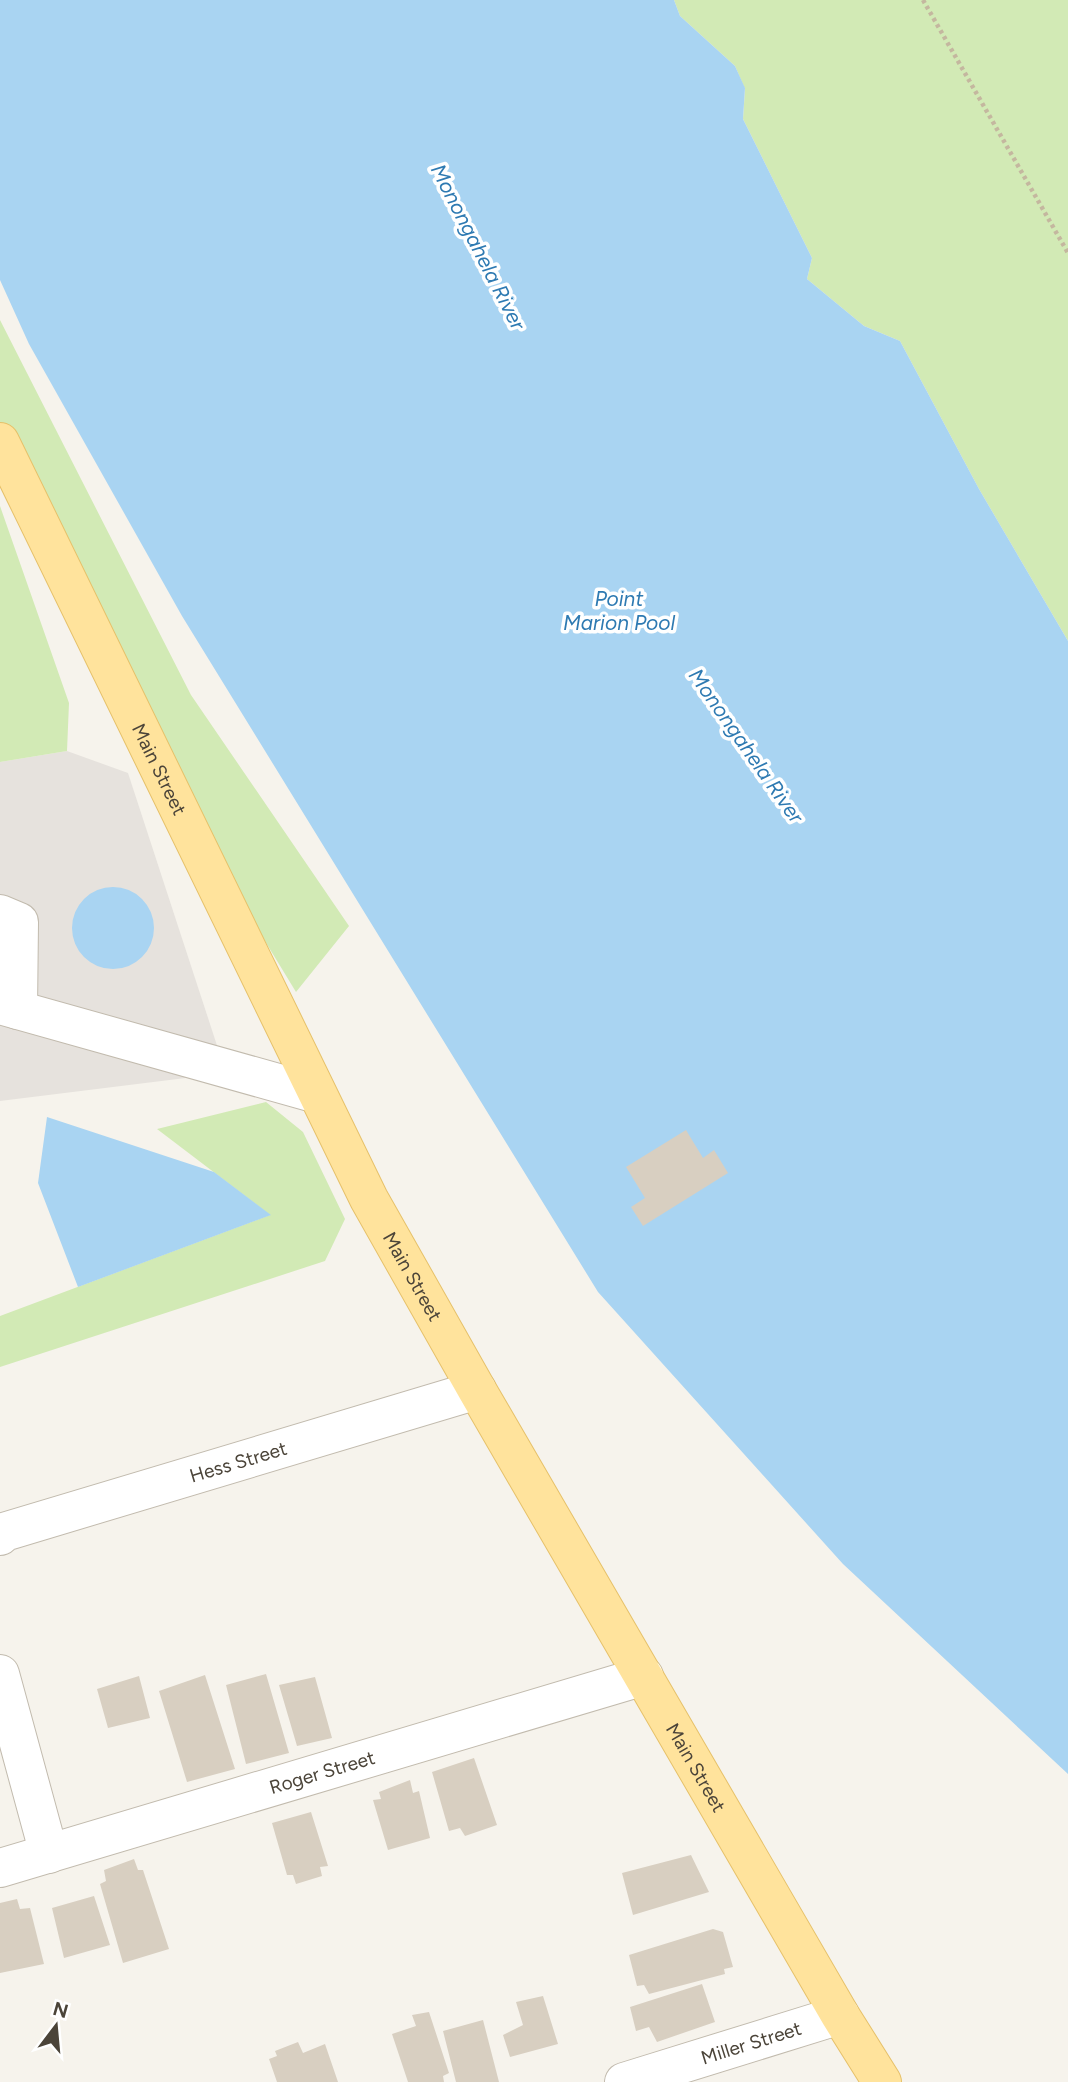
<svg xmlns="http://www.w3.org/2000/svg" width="1068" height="2082" font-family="Figtree,sans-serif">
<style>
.industrial{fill:#e6e2dd}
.green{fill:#d2eab5}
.water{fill:#a9d4f2}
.building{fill:#d8cfc1}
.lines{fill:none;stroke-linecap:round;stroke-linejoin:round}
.minor-casing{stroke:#c2bbae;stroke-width:40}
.major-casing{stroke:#e6c16a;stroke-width:40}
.path{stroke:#c4b79f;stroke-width:4.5;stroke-dasharray:3.5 3.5;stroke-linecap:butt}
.minor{stroke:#fff;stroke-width:38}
.major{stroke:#ffe39c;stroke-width:38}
.labels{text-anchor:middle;stroke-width:7;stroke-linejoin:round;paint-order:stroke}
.street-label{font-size:19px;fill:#4b4439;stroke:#fff}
.water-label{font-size:21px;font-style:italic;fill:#2e7ab2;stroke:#fff}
</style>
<rect width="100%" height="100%" fill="#f6f3ec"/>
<path class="industrial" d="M67 751 128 773 226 1073 0 1101V762Z"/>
<path class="green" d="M674 0H1068V641L979 489 900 341 864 326 807 279 812 258 743 119 745 89 735 66 680 16Z
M0 320 191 695 349 926 296 992 82 640 0 425Z
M0 506 69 703 67 751 0 762Z
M266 1102 303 1132 345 1219 325 1261 0 1367V1316L270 1215 157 1129Z"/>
<path class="water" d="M0 0H674L680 16 735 66 745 88 743 119 812 258 807 279 864 326 900 341 979 489 1068 641V1774L843 1564 598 1292 182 616 29 344 0 280Z
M72 928a41 41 0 1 1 82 0a41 41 0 1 1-82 0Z
M47 1117 214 1172 271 1215 78 1287 38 1183Z"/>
<path class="building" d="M686 1130 703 1158 714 1150 728 1173 643 1226 631 1207 645 1198 626 1167Z
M266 1674 289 1753 246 1764 226 1685Z
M205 1675 235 1769 187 1782 159 1691Z
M139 1676 150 1718 108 1728 97 1689Z
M315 1677 332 1738 297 1746 279 1685Z
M474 1758 497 1825 465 1836 460 1828 449 1831 432 1772Z
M410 1780 413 1793 419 1791 430 1838 388 1850 373 1800 381 1799 379 1792Z
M311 1812 328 1866 320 1867 322 1876 296 1884 293 1875H287L272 1823Z
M691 1855 709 1892 633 1915 622 1873Z
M134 1859 138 1870H143L169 1949 123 1963 100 1884 106 1881 104 1870Z
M94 1896 110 1945 64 1958 52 1908Z
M17 1899 20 1909 30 1908 44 1964 0 1973V1903Z
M713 1929 723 1932 733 1967 724 1969 725 1974 649 1994 644 1985 637 1986 629 1955Z
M702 1984 715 2022 657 2042 649 2027 636 2031 630 2007Z
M543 1996 558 2044 510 2057 503 2035 523 2025 516 2002Z
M429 2012 449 2073 443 2076 444 2082H408L392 2034 416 2026 412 2015Z
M483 2020 499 2082H456L443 2031Z
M298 2042 303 2053 325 2044 338 2082H277L269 2059 277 2056 275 2051Z"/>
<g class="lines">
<g class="minor-casing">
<g id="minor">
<path d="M0 914 19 922 18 1010"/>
<path d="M0 1005 317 1094"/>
<path id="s1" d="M0 1536 4 1532 477 1390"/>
<path d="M0 1674 49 1854"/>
<path id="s2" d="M0 1868 644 1676"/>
<path id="s3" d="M624 2082 840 2015"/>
</g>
</g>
<g class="major-casing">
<g id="major">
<path id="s4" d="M0 442 369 1199 477 1390 840 2015 882 2082"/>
</g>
</g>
<path class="path" d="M923 0 1068 253"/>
<use href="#minor" class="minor"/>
<use href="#major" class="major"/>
</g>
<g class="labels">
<g class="street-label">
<text dy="7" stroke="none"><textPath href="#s4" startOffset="364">Main Street</textPath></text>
<text dy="7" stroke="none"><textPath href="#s4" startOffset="931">Main Street</textPath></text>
<text dy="7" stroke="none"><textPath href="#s1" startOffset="250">Hess Street</textPath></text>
<text dy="7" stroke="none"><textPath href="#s4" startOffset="1498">Main Street</textPath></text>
<text dy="7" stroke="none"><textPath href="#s2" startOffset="336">Roger Street</textPath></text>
<text dy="7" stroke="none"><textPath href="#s3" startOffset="133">Miller Street</textPath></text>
</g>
<g class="water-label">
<text transform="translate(478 247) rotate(63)" y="7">Monongahela River</text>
<text x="619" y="606">Point<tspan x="619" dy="24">Marion Pool</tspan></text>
<text transform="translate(746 746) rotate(55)" y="7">Monongahela River</text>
</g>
</g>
<g transform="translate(56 2026) rotate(16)" stroke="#ffffff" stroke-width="5" paint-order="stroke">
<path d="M0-5L12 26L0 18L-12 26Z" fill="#4b4439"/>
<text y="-10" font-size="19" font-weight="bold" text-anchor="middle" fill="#4b4439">N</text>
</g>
</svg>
